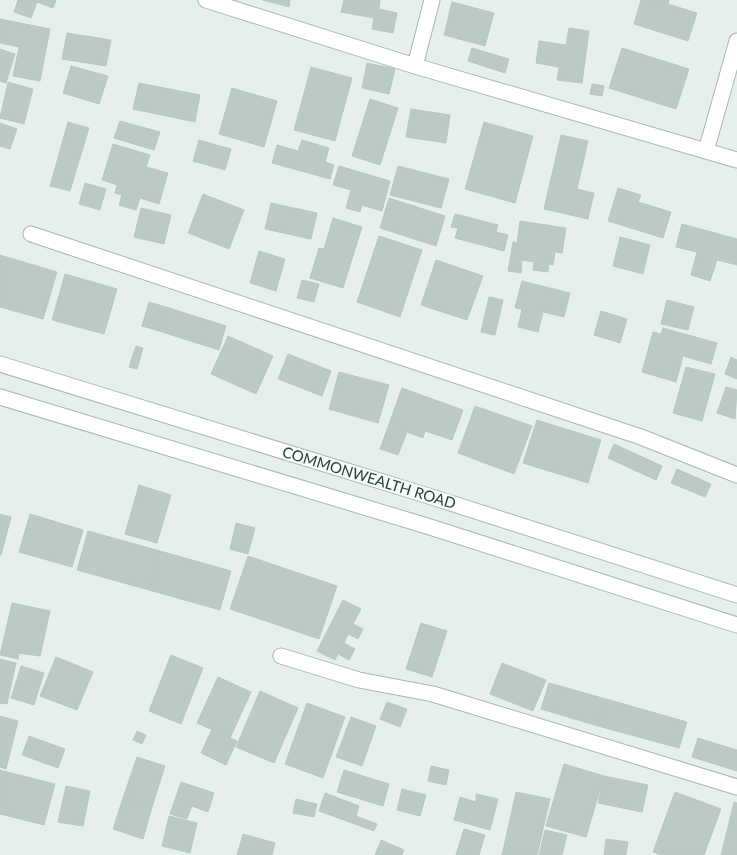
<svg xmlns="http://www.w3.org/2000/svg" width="737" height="855" font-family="Lato,sans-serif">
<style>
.building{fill:#bbcac4;stroke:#b8c9c2}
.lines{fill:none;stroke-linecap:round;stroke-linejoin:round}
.street-casing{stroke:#a8b8b2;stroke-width:17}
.secondary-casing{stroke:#a4bbb3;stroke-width:17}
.street{stroke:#fff;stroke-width:15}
.secondary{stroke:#fff;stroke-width:15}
.labels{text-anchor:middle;stroke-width:4;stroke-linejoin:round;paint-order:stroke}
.street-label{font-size:15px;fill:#24423a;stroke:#f7fbf9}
</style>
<rect width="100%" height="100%" fill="#e6efeb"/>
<path class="building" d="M18 0H56L53 8 37 2 31 18 14 12Z
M263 0H290L289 7Z
M344 0H380L379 9 397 13 393 33 372 29 374 18 341 12Z
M641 0H669L668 4 697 13 688 41 634 24Z
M452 2 494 13 485 46 444 35Z
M0 19 50 29 40 81 13 76 19 47 0 43Z
M569 28 589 31 582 83 557 80 559 67 536 63 539 41 566 45Z
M67 33 111 40 106 66 62 59Z
M472 48 509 59 505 73 468 61Z
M622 48 689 69 676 109 609 88Z
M0 49 15 54 6 83 0 81Z
M367 63 395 69 389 94 362 88Z
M71 66 108 76 99 104 63 93Z
M311 67 352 78 335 141 294 130Z
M8 82 33 89 24 124 0 118Z
M139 83 200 95 195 122 133 109Z
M592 84 604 86 602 96 590 94Z
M232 88 277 101 264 147 219 134Z
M370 99 398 108 380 165 352 156Z
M411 109 450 115 446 143 406 137Z
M120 121 160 132 154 150 114 138Z
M68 122 89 128 70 191 50 186Z
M484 122 533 136 515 203 465 189Z
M0 123 17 129 10 149 0 146Z
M561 135 588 141 577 189 594 193 588 219 544 209Z
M199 140 231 149 225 170 193 161Z
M302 140 329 148 325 162 334 165 330 179 272 163 277 145 298 151Z
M113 144 150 155 146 167 168 173 159 204 140 198 136 210 119 205 122 195 115 193 117 185 102 180Z
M339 166 390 181 382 211 362 205 360 212 346 208 351 190 333 185Z
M398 166 449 179 441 208 390 195Z
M85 183 106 189 100 210 79 204Z
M618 188 641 195 638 202 671 212 663 238 608 221Z
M203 194 244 210 229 249 188 233Z
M389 198 445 216 436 246 380 228Z
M271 203 317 213 311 239 265 229Z
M141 208 171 215 164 244 134 237Z
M455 214 498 225 496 232 508 235 504 251 455 238 458 228 451 227Z
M333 218 362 227 343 288 310 278 319 248 324 249Z
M520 221 566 228 562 253 555 252 553 265 549 264 548 272 533 270 534 262 522 260 521 273 508 271 513 242 517 243Z
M682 224 737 239V265L717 260 710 281 691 275 697 252 676 247Z
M379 236 422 250 400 317 357 302Z
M620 237 650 245 643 274 613 266Z
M259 251 285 259 276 291 250 283Z
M0 255 57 272 43 319 0 307Z
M436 260 483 276 467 320 421 305Z
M65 274 117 289 104 334 52 320Z
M302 280 319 284 314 302 297 298Z
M522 281 570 293 564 317 543 312 538 332 518 327 522 309 515 308Z
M489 297 503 300 495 335 481 332Z
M667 300 694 307 688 330 661 324Z
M149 302 166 307 159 331 142 326Z
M166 307 226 326 219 350 159 331Z
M601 311 627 319 620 343 594 335Z
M663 328 717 343 711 364 683 356 676 382 642 372 653 332 661 334Z
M228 336 273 356 256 394 211 374Z
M136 346 143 348 137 369 129 367Z
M288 354 331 371 322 396 278 379Z
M731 357 737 360V379L725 374Z
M686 367 715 374 702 421 673 413Z
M339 372 389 385 378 423 329 409Z
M726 387 737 390 735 419 717 413Z
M402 388 463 410 452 440 425 431 423 438 407 432 398 455 380 449Z
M475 406 532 426 514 474 458 453Z
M537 420 601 440 588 483 523 463Z
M614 444 662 466 656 480 608 458Z
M677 469 711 484 705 497 671 483Z
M139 485 171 495 157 543 125 534Z
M0 514 11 517 1 555H0Z
M30 514 83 530 72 567 19 552Z
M236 523 255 528 248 554 230 549Z
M88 531 160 551 149 590 77 570Z
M160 551 231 571 220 610 149 590Z
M248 556 337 586 319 639 230 609Z
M343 600 361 609 353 624 363 629 358 639 348 634 344 643 355 649 349 660 338 654 335 660 317 651Z
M12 603 50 611 40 656 19 653 18 659 0 655Z
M421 623 447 631 432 677 406 669Z
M171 655 203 668 181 724 149 711Z
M56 657 93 672 77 710 40 696Z
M0 659 16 663 7 704 0 703Z
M502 663 546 680 533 711 490 694Z
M21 666 44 673 34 705 11 698Z
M218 677 251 692 230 738 197 723Z
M549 683 606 699 598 726 541 709Z
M260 691 298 708 274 763 236 747Z
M606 699 687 722 679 748 598 726Z
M387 702 407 709 400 727 380 719Z
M307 703 345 717 323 778 285 764Z
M0 716 18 721 6 769 0 767Z
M351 717 376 726 362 766 336 757Z
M212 729 237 741 226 765 201 753Z
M137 731 146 735 142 744 133 740Z
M29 736 65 749 58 768 22 755Z
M698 738 737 750V771L692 757Z
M137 757 165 766 152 807 123 798Z
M564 764 604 776 586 837 546 826Z
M431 766 449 770 446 785 428 781Z
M0 770 7 772 0 796Z
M344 770 389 784 383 806 337 792Z
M7 772 55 784 44 825 0 814V799Z
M604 776 648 785 642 812 598 803Z
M181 782 214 793 208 812 192 806 187 819 170 814Z
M66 786 90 791 83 826 58 822Z
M402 789 426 795 420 816 397 810Z
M516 792 550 799 537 855H502Z
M675 792 721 809 704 855H662L653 852Z
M325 793 359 806 356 816 377 824 374 831 319 811Z
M476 794 498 799 490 830 454 820 460 797 476 802Z
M123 798 152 807 143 839 113 829Z
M296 799 317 804 314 817 293 813Z
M734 802 737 803V855H721Z
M169 816 197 823 190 853 162 846Z
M464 829 485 835 479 855H456Z
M545 830 567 835 562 855H539Z
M243 834 275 843 272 855H237Z
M606 839 628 842 626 855H604Z
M381 840 404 850 402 855H375Z"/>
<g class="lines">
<g class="street-casing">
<path id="street" d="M206 0 415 66 737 160
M415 66 432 0
M706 151 737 41
M31 234 641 437 737 475
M281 656 359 680 433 694 737 787"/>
</g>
<g class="secondary-casing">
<path id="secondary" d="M0 364 435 498 737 595
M0 397 427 526 737 625"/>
</g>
<use href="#street" class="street"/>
<use href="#secondary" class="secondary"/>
</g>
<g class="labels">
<g class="street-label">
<text transform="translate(369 478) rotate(17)" y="5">COMMONWEALTH ROAD</text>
</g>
</g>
</svg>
